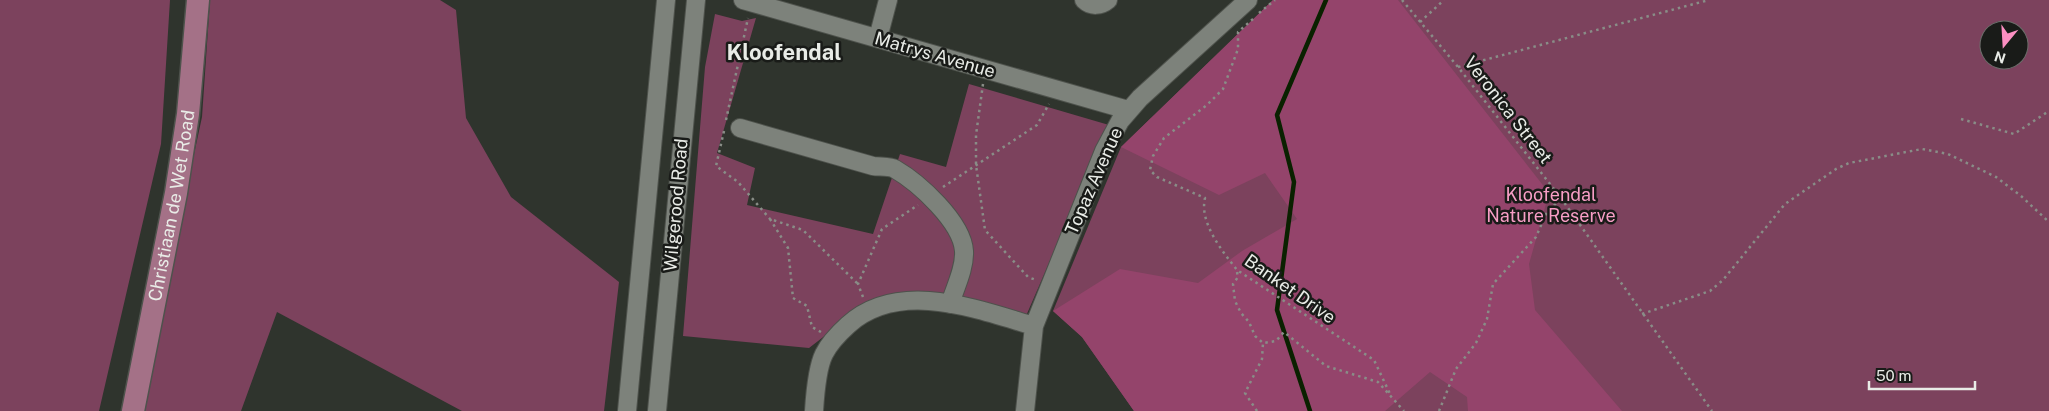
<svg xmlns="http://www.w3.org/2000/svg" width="2049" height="411" font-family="'Public Sans',sans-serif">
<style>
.green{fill:#7c425d;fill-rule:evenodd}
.forest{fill:#94446b}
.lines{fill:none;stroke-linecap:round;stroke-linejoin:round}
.stream{stroke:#0a2100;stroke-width:4.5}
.minor-casing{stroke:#4e524c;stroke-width:20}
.major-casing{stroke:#4e524c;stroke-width:25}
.path{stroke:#898d87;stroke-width:2.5;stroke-dasharray:2.5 4;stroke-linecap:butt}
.minor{stroke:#7d827b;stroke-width:18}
.major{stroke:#a47187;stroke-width:22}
.labels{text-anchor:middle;stroke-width:5;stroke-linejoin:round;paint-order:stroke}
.street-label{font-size:18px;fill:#e9ece7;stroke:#191b18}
.park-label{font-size:18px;fill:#f89ec6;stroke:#191b18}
.district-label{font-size:22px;font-weight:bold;fill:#e9ece7;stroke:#191b18}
</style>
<rect width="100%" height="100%" fill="#2f342d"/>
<path class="green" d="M0 0H170L161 144 99 411H0Z
M210 0H440L456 10 466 118 511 197 619 282 604 411H462L277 312 241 411H139L202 117Z
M1273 0H2049V411H1134L1082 337 1053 311 1121 147ZM1989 30H2019V60H1989Z
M715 14 742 21 756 18 717 153 755 168 747 205 873 234 900 154 946 167 969 84 1109 125 1026 316 983 302 903 293 866 304 809 348 683 336 705 67Z"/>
<path class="forest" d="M1273 0H1398L1549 193 1529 264 1535 310 1622 411H1468L1467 397 1430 372 1385 411H1134L1082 337 1053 311 1120 269 1198 283 1242 251 1297 219 1265 173 1219 195 1121 147Z"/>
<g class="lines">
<path class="stream" d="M1310 411 1277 310 1294 182 1277 115 1326 0"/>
<g class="minor-casing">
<path id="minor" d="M743 0 1128 110
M1084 0C1091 7 1101 6 1108 0
M878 38 888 0
M740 128 873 166C879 167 890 166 895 169 919 183 962 222 964 251 965 268 955 288 950 304
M627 411 666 0
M657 411 696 0
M814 411C815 395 817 368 824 354 830 342 838 334 848 325 899 279 976 309 1034 326
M1025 411 1034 326 1104 151 1120 121 1140 98 1248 0"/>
</g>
<g class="major-casing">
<g id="major">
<path id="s1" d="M133 411 176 193 188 114 198 0"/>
</g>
</g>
<path class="path" d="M1402 0 1458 67 1561 198 1712 411
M1259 13 1275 0
M1253 19 1238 32V49L1223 89 1207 105 1164 138 1153 156 1150 170 1157 177 1205 198C1199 223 1223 252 1237 270L1374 360 1391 396
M1420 22 1444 0
M1458 67 1709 0
M983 84 976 135V165L985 230 1028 277 1036 280
M1961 119 2014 134 2049 111
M726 120 748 18
M724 131 716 166 738 182 770 219
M943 187 1037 125 1049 104
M1237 272 1238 277 1233 284 1235 301 1241 313 1249 322 1255 336 1263 343
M863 297 858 284 882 229 918 205
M1642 314 1710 291 1723 280 1785 204 1836 169 1849 163 1922 149 1948 154 1996 177 2021 196 2049 222
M821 332 812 327 807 306 793 298 788 248 770 219 803 230 858 284
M1257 411 1245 393 1262 359 1263 343 1276 341 1284 332 1326 366 1378 382 1404 411
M1439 411 1456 369 1476 343 1487 319 1493 284 1536 237 1546 214 1561 198"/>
<use href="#minor" class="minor"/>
<use href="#major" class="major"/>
</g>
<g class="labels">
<g class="street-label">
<text transform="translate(935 55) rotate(16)" y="6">Matrys Avenue</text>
<text transform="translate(1508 110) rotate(52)" y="6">Veronica Street</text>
<text transform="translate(1094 181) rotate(-66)" y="6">Topaz Avenue</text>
<text transform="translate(676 205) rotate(-85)" y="6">Wilgerood Road</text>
<text dy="6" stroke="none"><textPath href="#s1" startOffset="209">Christiaan de Wet Road</textPath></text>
<text transform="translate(1290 289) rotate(35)" y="6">Banket Drive</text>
</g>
<g class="park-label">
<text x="1551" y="201">Kloofendal<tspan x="1551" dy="21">Nature Reserve</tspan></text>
</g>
<g class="district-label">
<text x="784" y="60">Kloofendal</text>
</g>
</g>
<g transform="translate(2004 45) rotate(198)"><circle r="24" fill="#191b18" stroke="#6c6f6b"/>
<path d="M0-4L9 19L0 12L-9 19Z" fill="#fc8fc2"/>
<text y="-8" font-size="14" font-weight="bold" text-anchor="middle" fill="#e9ece7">N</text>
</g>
<path d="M1869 381v8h106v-8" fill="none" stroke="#e9ece7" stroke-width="2.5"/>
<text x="1876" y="381" font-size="15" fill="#e9ece7" stroke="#191b18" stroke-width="4" paint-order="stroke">50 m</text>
</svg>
